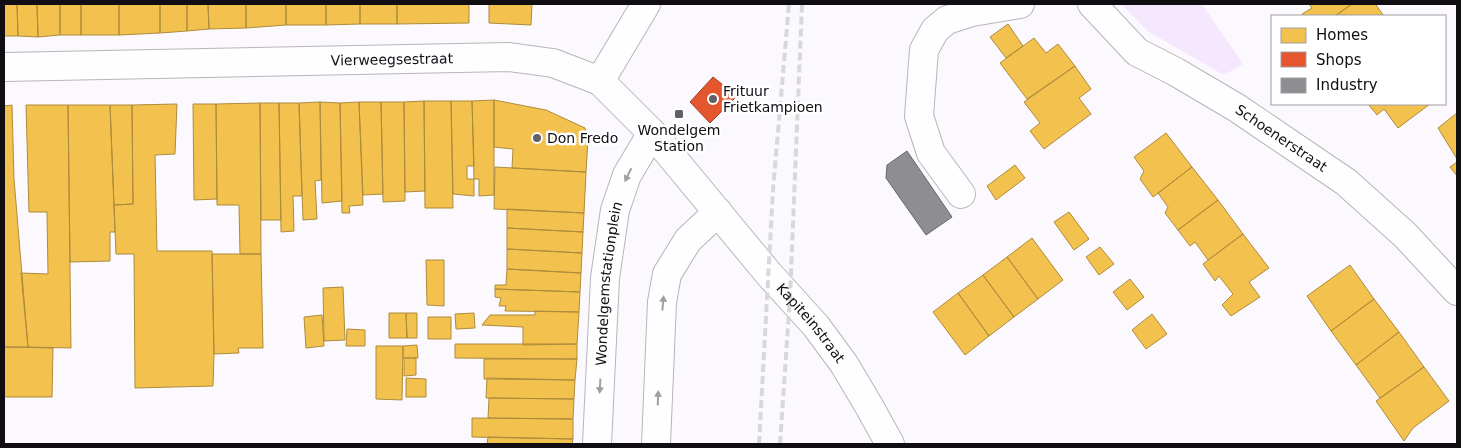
<svg xmlns="http://www.w3.org/2000/svg" width="1461" height="448" font-family="'DejaVu Sans',sans-serif">
<style>
.green{fill:#f5e8fe}
.homes{fill:#f2c14e;stroke:#ae8b3c}
.shops{fill:#e4572e;stroke:#a44126}
.industry{fill:#8d8d92;stroke:#68676c}
.lines{fill:none;stroke-linecap:round;stroke-linejoin:round}
.minor-casing{stroke:#b8b5ba;stroke-width:30}
.minor{stroke:#fffeff;stroke-width:28}
.rail{stroke:#d8d8d9;stroke-width:4;stroke-dasharray:8 4;stroke-linecap:butt}
.oneway{fill:#9f9ea1}
.poi-dot{fill:#636065;stroke:#fff;stroke-width:2}
.labels{text-anchor:middle;stroke-width:5;stroke-linejoin:round;paint-order:stroke}
.street-label{font-size:14px;fill:#100d13;stroke:#fff}
.poi-label{font-size:14px;fill:#100d13;stroke:#fff;text-anchor:start}
</style>
<rect width="100%" height="100%" fill="#fcf9fe"/>
<path class="green" d="M1121 4H1202L1243 64 1224 75 1149 32Z"/>
<path class="homes" d="M4 4H17L18 36H4Z
M17 4H37L38 37 18 36Z
M37 4H60V35L38 37Z
M60 4H81V35H60Z
M81 4H119V35H81Z
M119 4H160V33L119 35Z
M160 4H187V31L160 33Z
M187 4H208L209 29 187 31Z
M208 4H246V28L209 29Z
M246 4H286V25L246 28Z
M286 4H326V25H286Z
M326 4H360V24L326 25Z
M360 4H397V24H360Z
M397 4H469V23L397 24Z
M489 4H532L531 25 489 23Z
M1309 4H1352L1335 16H1304L1302 14 1312 8Z
M1352 4H1377L1376 5 1384 16H1335Z
M1008 24 1023 46 1006 58 990 37Z
M1034 38 1046 53 1058 44 1075 66 1027 99 1000 63Z
M1075 66 1091 89 1079 98 1091 114 1044 149 1030 131 1040 123 1024 102Z
M494 100V195L479 196V179H474L472 101Z
M494 100 546 110 585 128 588 139 586 172 512 168 513 149 494 147Z
M424 101 425 191 405 192 404 102Z
M424 101H451L453 208H425Z
M451 101H472L474 166H467V179H474V196L453 194Z
M320 102 340 103 342 201 322 203Z
M320 102 321 180 315 181 317 219 303 220 299 103Z
M359 102 363 205 349 206 350 213H342L340 103Z
M359 102H381L383 194 363 195Z
M381 102H404L405 201 383 202Z
M260 103H279L281 220H261Z
M260 103 261 254H240L239 205H217L216 104Z
M279 103H299L302 196H293L294 231 281 232Z
M177 104 175 154 155 155 157 251H212L214 354 213 386 135 388 134 254H116L114 205 133 204 132 105Z
M193 104H216L217 199 194 200Z
M1368 104H1430L1398 128 1384 109 1377 115Z
M12 105 14 179 28 347H4V106Z
M26 105H68L71 348 28 347 21 273 48 274 47 212H29Z
M68 105H110L115 232H110V261L70 262Z
M110 105H132L133 204 114 205Z
M1457 113V159L1438 128Z
M1166 133 1192 167 1153 197 1140 179 1144 171 1134 157Z
M1457 162V176L1450 167Z
M1015 165 1025 178 996 200 987 186Z
M495 167 586 172 584 213 494 209Z
M1192 167 1218 200 1178 230 1165 213 1168 207 1158 193Z
M1218 200 1243 234 1208 260 1195 242 1190 246 1178 230Z
M507 209 584 213 583 232 507 228Z
M1069 212 1089 239 1074 250 1054 222Z
M507 228 583 232 582 253 507 249Z
M1243 234 1269 268 1249 282 1260 297 1231 316 1222 305 1233 294 1219 276 1215 281 1203 264Z
M1032 238 1063 280 1038 299 1007 257Z
M1100 247 1114 264 1099 275 1086 257Z
M507 249 582 253 581 273 507 269Z
M212 254H261L263 348H238L239 353 214 354Z
M1007 257 1038 299 1014 317 983 275Z
M426 260H444V306L427 305Z
M1350 265 1374 299 1331 331 1307 296Z
M507 269 581 273 580 292 495 289V285H506Z
M983 275 1014 317 989 336 958 293Z
M1130 279 1144 297 1127 310 1113 292Z
M343 287 345 340 324 341 323 288Z
M495 289 580 292 579 312 505 311 506 306H499L501 298 495 297Z
M958 293 989 336 965 355 933 312Z
M1374 299 1399 332 1356 365 1331 331Z
M535 311 579 312 577 344 523 345V327L482 325 490 315H535Z
M389 313H406L407 338H389Z
M406 313H417V338H407Z
M474 313 475 328 456 329 455 314Z
M1152 314 1167 334 1146 349 1132 330Z
M322 315 324 346 306 348 304 317Z
M428 317H451V339H428Z
M347 329 365 330V346H346Z
M1399 332 1424 367 1380 398 1356 365Z
M455 344H577V359L455 358Z
M417 345 418 358H403V346Z
M376 346H403L402 400 376 399Z
M4 347 53 348 52 397H4Z
M404 358H416V375L404 376Z
M484 359H577L575 380 484 379Z
M1424 367 1449 401 1413 428 1404 441 1376 401Z
M406 378 426 379V397H406Z
M487 378 575 380 574 399 486 398Z
M489 398 574 399 573 419 488 418Z
M472 418 573 419V439L472 437Z
M488 437 573 439 572 444H487Z"/>
<path class="shops" d="M713 77 737 96 710 123 690 102Z"/>
<path class="industry" d="M907 151 952 217 926 235 886 178 887 165Z"/>
<g class="lines">
<g class="minor-casing">
<g id="minor">
<path id="s1" d="M1092 4 1137 52 1176 72 1237 108 1346 182 1405 235 1457 291"/>
<path id="s2" d="M4 67 509 57 553 63 600 81 652 133 768 273 816 326 844 364 869 406 890 444"/>
<path d="M600 81 646 4"/>
<path d="M961 194 931 153 919 116 924 50 935 30 947 20 972 12 1020 4"/>
<path id="s3" d="M597 444 605 278 615 210 627 175 652 133"/>
<path d="M656 444 662 302 667 274 688 240 718 212"/>
</g>
</g>
<use href="#minor" class="minor"/>
<path class="rail" d="M759 444 773 190 789 4
M780 444 790 297 802 4"/>
</g>
<defs><path id="oneway-solid" d="M-6-.8H1V-3.2L6.5 0L1 3.2V.8H-6Z" transform="scale(1.25)"/></defs>
<g class="oneway">
<use href="#oneway-solid" transform="translate(628 175) rotate(116)"/>
<use href="#oneway-solid" transform="translate(663 303) rotate(-85)"/>
<use href="#oneway-solid" transform="translate(600 386) rotate(93)"/>
<use href="#oneway-solid" transform="translate(658 398) rotate(-88)"/>
</g>
<g class="poi-dot">
<circle cx="713" cy="99" r="5"/>
<rect x="674" y="109" width="10" height="10" rx="2.5"/>
<circle cx="537" cy="138" r="5"/>
</g>
<g class="labels">
<g class="street-label">
<text dy="5" stroke="none"><textPath href="#s2" startOffset="388">Vierweegsestraat</textPath></text>
<text dy="5" stroke="none"><textPath href="#s1" startOffset="234">Schoenerstraat</textPath></text>
<text dy="5" stroke="none"><textPath href="#s3" startOffset="161">Wondelgemstationplein</textPath></text>
<text dy="5" stroke="none"><textPath href="#s2" startOffset="921">Kapiteinstraat</textPath></text>
</g>
<g class="poi-label">
<text x="723" y="96">Frituur<tspan x="723" dy="16">Frietkampioen</tspan></text>
<text x="679" y="135" text-anchor="middle">Wondelgem<tspan x="679" dy="16">Station</tspan></text>
<text x="547" y="143">Don Fredo</text>
</g>
</g>
<rect width="1461" height="448" fill="none" stroke="#100d13" stroke-width="10"/>
<rect x="1271" y="15" width="175" height="90" fill="#ffffff" stroke="#9f9ea1"/>
<rect x="1281" y="28" width="25" height="15" fill="#f2c14e" stroke="#9f9ea1"/>
<text x="1316" y="40" font-size="15" fill="#100d13">Homes</text>
<rect x="1281" y="52" width="25" height="15" fill="#e4572e" stroke="#9f9ea1"/>
<text x="1316" y="65" font-size="15" fill="#100d13">Shops</text>
<rect x="1281" y="78" width="25" height="15" fill="#8d8d92" stroke="#9f9ea1"/>
<text x="1316" y="90" font-size="15" fill="#100d13">Industry</text>
</svg>
